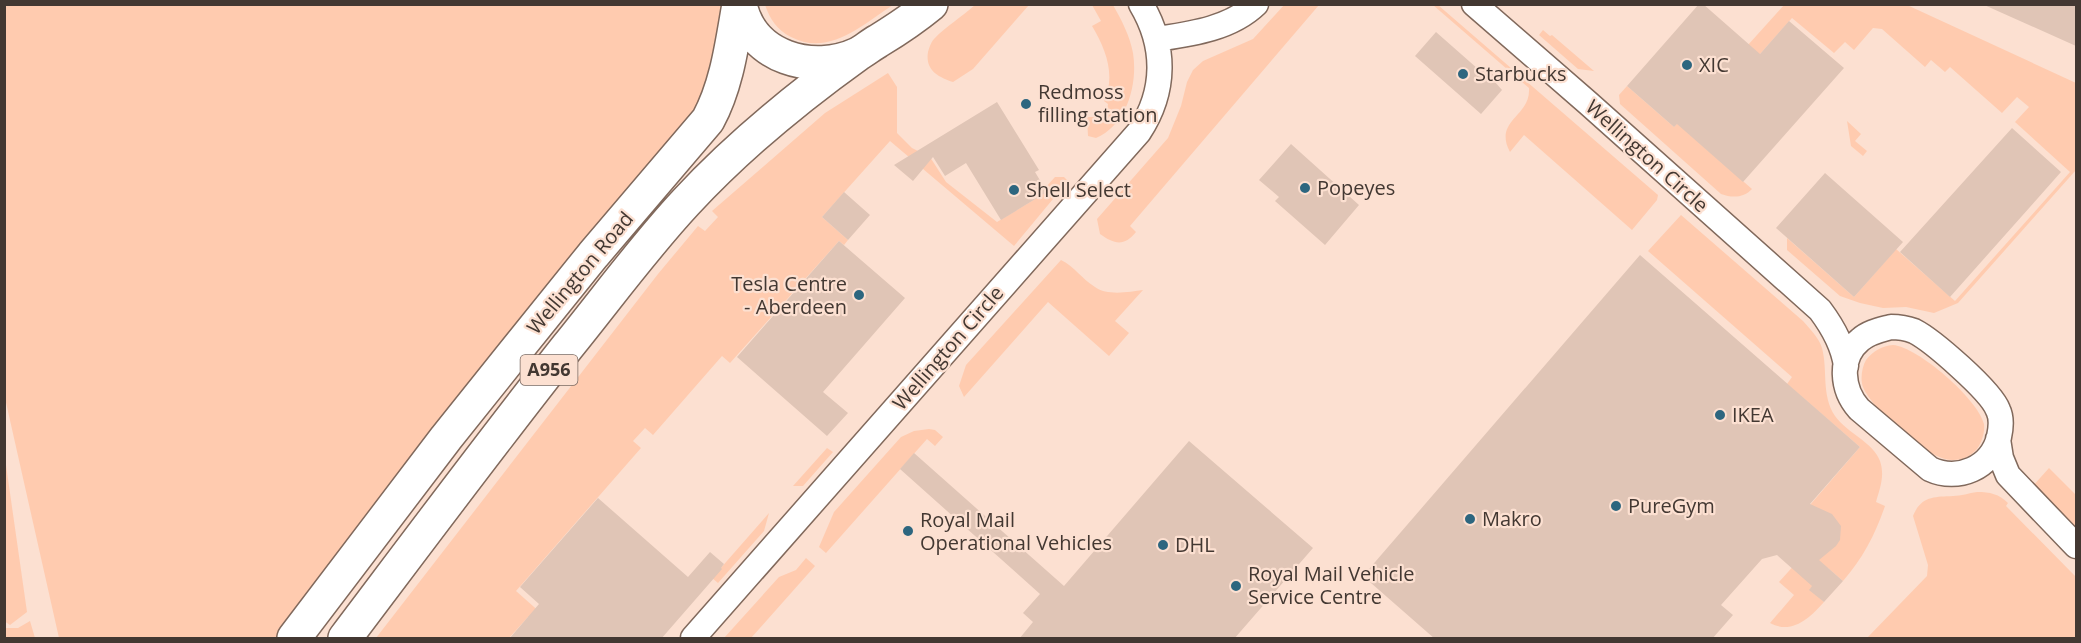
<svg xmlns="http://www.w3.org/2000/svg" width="2081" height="643" font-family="'Open Sans',sans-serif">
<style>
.green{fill:#ffcbaf}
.building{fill:#e0c5b6}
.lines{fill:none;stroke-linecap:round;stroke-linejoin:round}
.street-casing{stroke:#81695c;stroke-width:27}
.primary-casing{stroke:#81695c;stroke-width:36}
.street{stroke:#fff;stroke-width:24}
.primary{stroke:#fff;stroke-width:33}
.poi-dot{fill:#2d667f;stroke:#fce0d1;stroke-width:2}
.labels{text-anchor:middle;stroke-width:4.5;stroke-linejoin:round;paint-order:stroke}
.shield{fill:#fce0d1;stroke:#7a6a62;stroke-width:1.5}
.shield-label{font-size:18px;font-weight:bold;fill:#433832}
.poi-label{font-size:20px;fill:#433832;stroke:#fce0d1;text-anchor:start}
.street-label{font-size:20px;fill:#433832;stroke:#fce0d1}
</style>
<rect width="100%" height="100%" fill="#fce0d1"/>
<path class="green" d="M1285 4 1319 5 1130 226 1136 232C1124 247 1114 244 1100 234L1097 219 1168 138 1181 106 1187 82 1193 70 1203 61 1253 39Z
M4 5H738L723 83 294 638H59L5 398Z
M765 5V4L893 5C862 25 829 57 791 37 777 30 770 19 765 5Z
M975 5H1029L973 69 953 82C938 77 925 70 928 52 929 48 931 42 934 39 946 26 962 17 975 5Z
M1092 5H1113C1121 19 1130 36 1133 53 1138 84 1127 125 1096 138L1088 136 1087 117H1098L1107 112 1108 104 1104 101C1116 76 1106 49 1092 26L1101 21Z
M1433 5H1438L1658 195 1657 200 1632 230 1524 135 1510 152C1493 120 1531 117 1529 88Z
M1784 5H1907L2076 83V170L1958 303 1934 313 1906 307 1883 308 1860 303 1840 296 1787 250V238L1854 297 1896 249 1955 301 2070 172 2015 122 2029 107 2017 97 2002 113 1950 67 1945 72 1931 60 1925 67 1882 29 1873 28 1854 50 1845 42 1834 53 1792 18 1689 134 1752 189C1744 198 1732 198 1721 194L1620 104 1619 95 1627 86 1674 127Z
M1543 30 1550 36 1552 35 1594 71 1578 69 1539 35Z
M888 73 897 87V133L912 148 930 157 946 182 997 222 1047 192 1045 188 1055 177H1064L1068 181 1014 246 890 141 822 217 848 240 844 245 839 241 730 363 722 356 653 435 645 428 633 441 641 448 516 591 569 638H552L528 617 509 638H376L658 274 698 226 705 231 718 217 712 211 825 113Z
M1847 121 1861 134 1855 141 1867 151 1863 156 1851 146Z
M1681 215 1803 321C1810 329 1819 338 1822 348 1828 370 1821 395 1835 416 1847 433 1873 442 1880 461 1885 476 1880 488 1876 502L1885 506C1875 535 1863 558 1843 581L1828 568 1810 589 1824 602C1810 618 1792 635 1770 623L1794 595 1779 582 1806 552 1785 534 1860 447 1787 384 1792 377 1648 251Z
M1061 260C1075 267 1082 279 1095 287 1107 296 1129 292 1143 290L1115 321 1129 333 1109 356 1048 302 964 397 959 386 966 365Z
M1893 345C1918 347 1978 399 1984 424 1985 432 1982 442 1977 449 1970 457 1962 460 1953 460 1928 461 1872 409 1863 387 1860 379 1862 367 1866 360 1873 351 1882 346 1893 345Z
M929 429 935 430 943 437 935 446 927 439 826 553 819 547 834 512 901 437 914 431Z
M827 448 833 452 803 486H793Z
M4 451 27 612 10 625 4 621Z
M2049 468 2076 495V532L2032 487Z
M1977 492C1990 492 1999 494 2008 503L2006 506 2076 577V638H1867L1927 576 1928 565 1913 516C1921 496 1934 497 1953 496 1961 496 1969 493 1977 492Z
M769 513 764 531 718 583 712 578Z
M806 558 815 566 751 638H724L779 577 796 570Z
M30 621 35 638H5V628H18Z"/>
<path class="building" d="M1699 4H1703L1760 54 1789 21 1844 68 1743 182 1677 124 1674 127 1627 86Z
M1982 4H2076V46Z
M1436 32 1478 69 1482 65 1498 79 1495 82 1502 90 1481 114 1415 56Z
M997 102 1039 170 1035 172 1047 192 1001 220 966 163 945 176 933 157 913 181 894 165Z
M2012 128 2061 172 1950 297 1900 252Z
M1291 144 1359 205 1325 245 1275 201 1279 197 1259 180Z
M1825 173 1903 242 1854 297 1776 228Z
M844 192 870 215 848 240 822 217Z
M839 241 905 298 823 392 848 413 827 436 737 357Z
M1640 255 1860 447 1810 504 1832 514 1841 526 1840 540 1836 546 1819 560 1843 581 1824 602 1809 590 1812 586 1777 555 1762 559 1721 605 1733 615 1712 639H1435L1363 576Z
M1189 441 1313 548 1234 639H1019L1033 622 1023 613 1040 594 900 469 914 453 1064 586Z
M598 498 688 577 710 552 724 564 721 568 722 569 661 639H509L539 604 520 587Z"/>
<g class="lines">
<g class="street-casing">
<path id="street" d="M1474 4 1588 103 1820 310C1832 326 1843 344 1846 366
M1157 39C1190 34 1230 29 1256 4
M1891 327C1899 327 1906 328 1914 331 1932 340 1991 391 1998 410 2002 418 2001 428 1999 437 1991 468 1958 482 1930 469L1859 409C1842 390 1838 358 1860 340 1869 332 1880 330 1891 327Z
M1998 439 2001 458 2008 475 2076 546
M693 638 1139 132C1166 91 1166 46 1141 4"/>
</g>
<g class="primary-casing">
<path id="primary" d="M740 4C751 58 813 75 858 54 865 50 871 45 878 41 896 30 914 18 931 4
M294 638 446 438 510 358 593 255 708 120C727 85 732 44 739 4
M345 638C419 540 492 442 568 346 607 298 644 247 686 202 736 148 798 97 858 54"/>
</g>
<use href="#street" class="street"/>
<use href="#primary" class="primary"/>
</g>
<g class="poi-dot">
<circle cx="1687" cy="65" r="6"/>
<circle cx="1463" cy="74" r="6"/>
<circle cx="1026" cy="104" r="6"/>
<circle cx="1305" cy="188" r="6"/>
<circle cx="1014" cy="190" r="6"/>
<circle cx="859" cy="295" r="6"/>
<circle cx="1720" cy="415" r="6"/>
<circle cx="1616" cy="506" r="6"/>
<circle cx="1470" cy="519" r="6"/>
<circle cx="908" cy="531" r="6"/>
<circle cx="1163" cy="545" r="6"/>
<circle cx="1236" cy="586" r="6"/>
</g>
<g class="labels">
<rect class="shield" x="520.5" y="355" width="57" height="30" rx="4.5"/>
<g class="shield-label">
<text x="549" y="376">A956</text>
</g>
<g class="poi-label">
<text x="1699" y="72">XIC</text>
<text x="1475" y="81">Starbucks</text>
<text x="1038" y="99">Redmoss<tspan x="1038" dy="23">filling station</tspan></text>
<text x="1317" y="195">Popeyes</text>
<text x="1026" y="197">Shell Select</text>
<text x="847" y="291" text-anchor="end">Tesla Centre<tspan x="847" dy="23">- Aberdeen</tspan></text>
<text x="1732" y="422">IKEA</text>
<text x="1628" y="513">PureGym</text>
<text x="1482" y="526">Makro</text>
<text x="920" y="527">Royal Mail<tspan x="920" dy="23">Operational Vehicles</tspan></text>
<text x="1175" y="552">DHL</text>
<text x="1248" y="581">Royal Mail Vehicle<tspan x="1248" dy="23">Service Centre</tspan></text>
</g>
<g class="street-label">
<text transform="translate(1647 156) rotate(42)" y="7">Wellington Circle</text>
<text transform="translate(580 273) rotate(-50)" y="7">Wellington Road</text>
<text transform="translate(948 348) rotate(-49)" y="7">Wellington Circle</text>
</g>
</g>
<rect width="2081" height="643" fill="none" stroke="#433832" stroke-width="12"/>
</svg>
